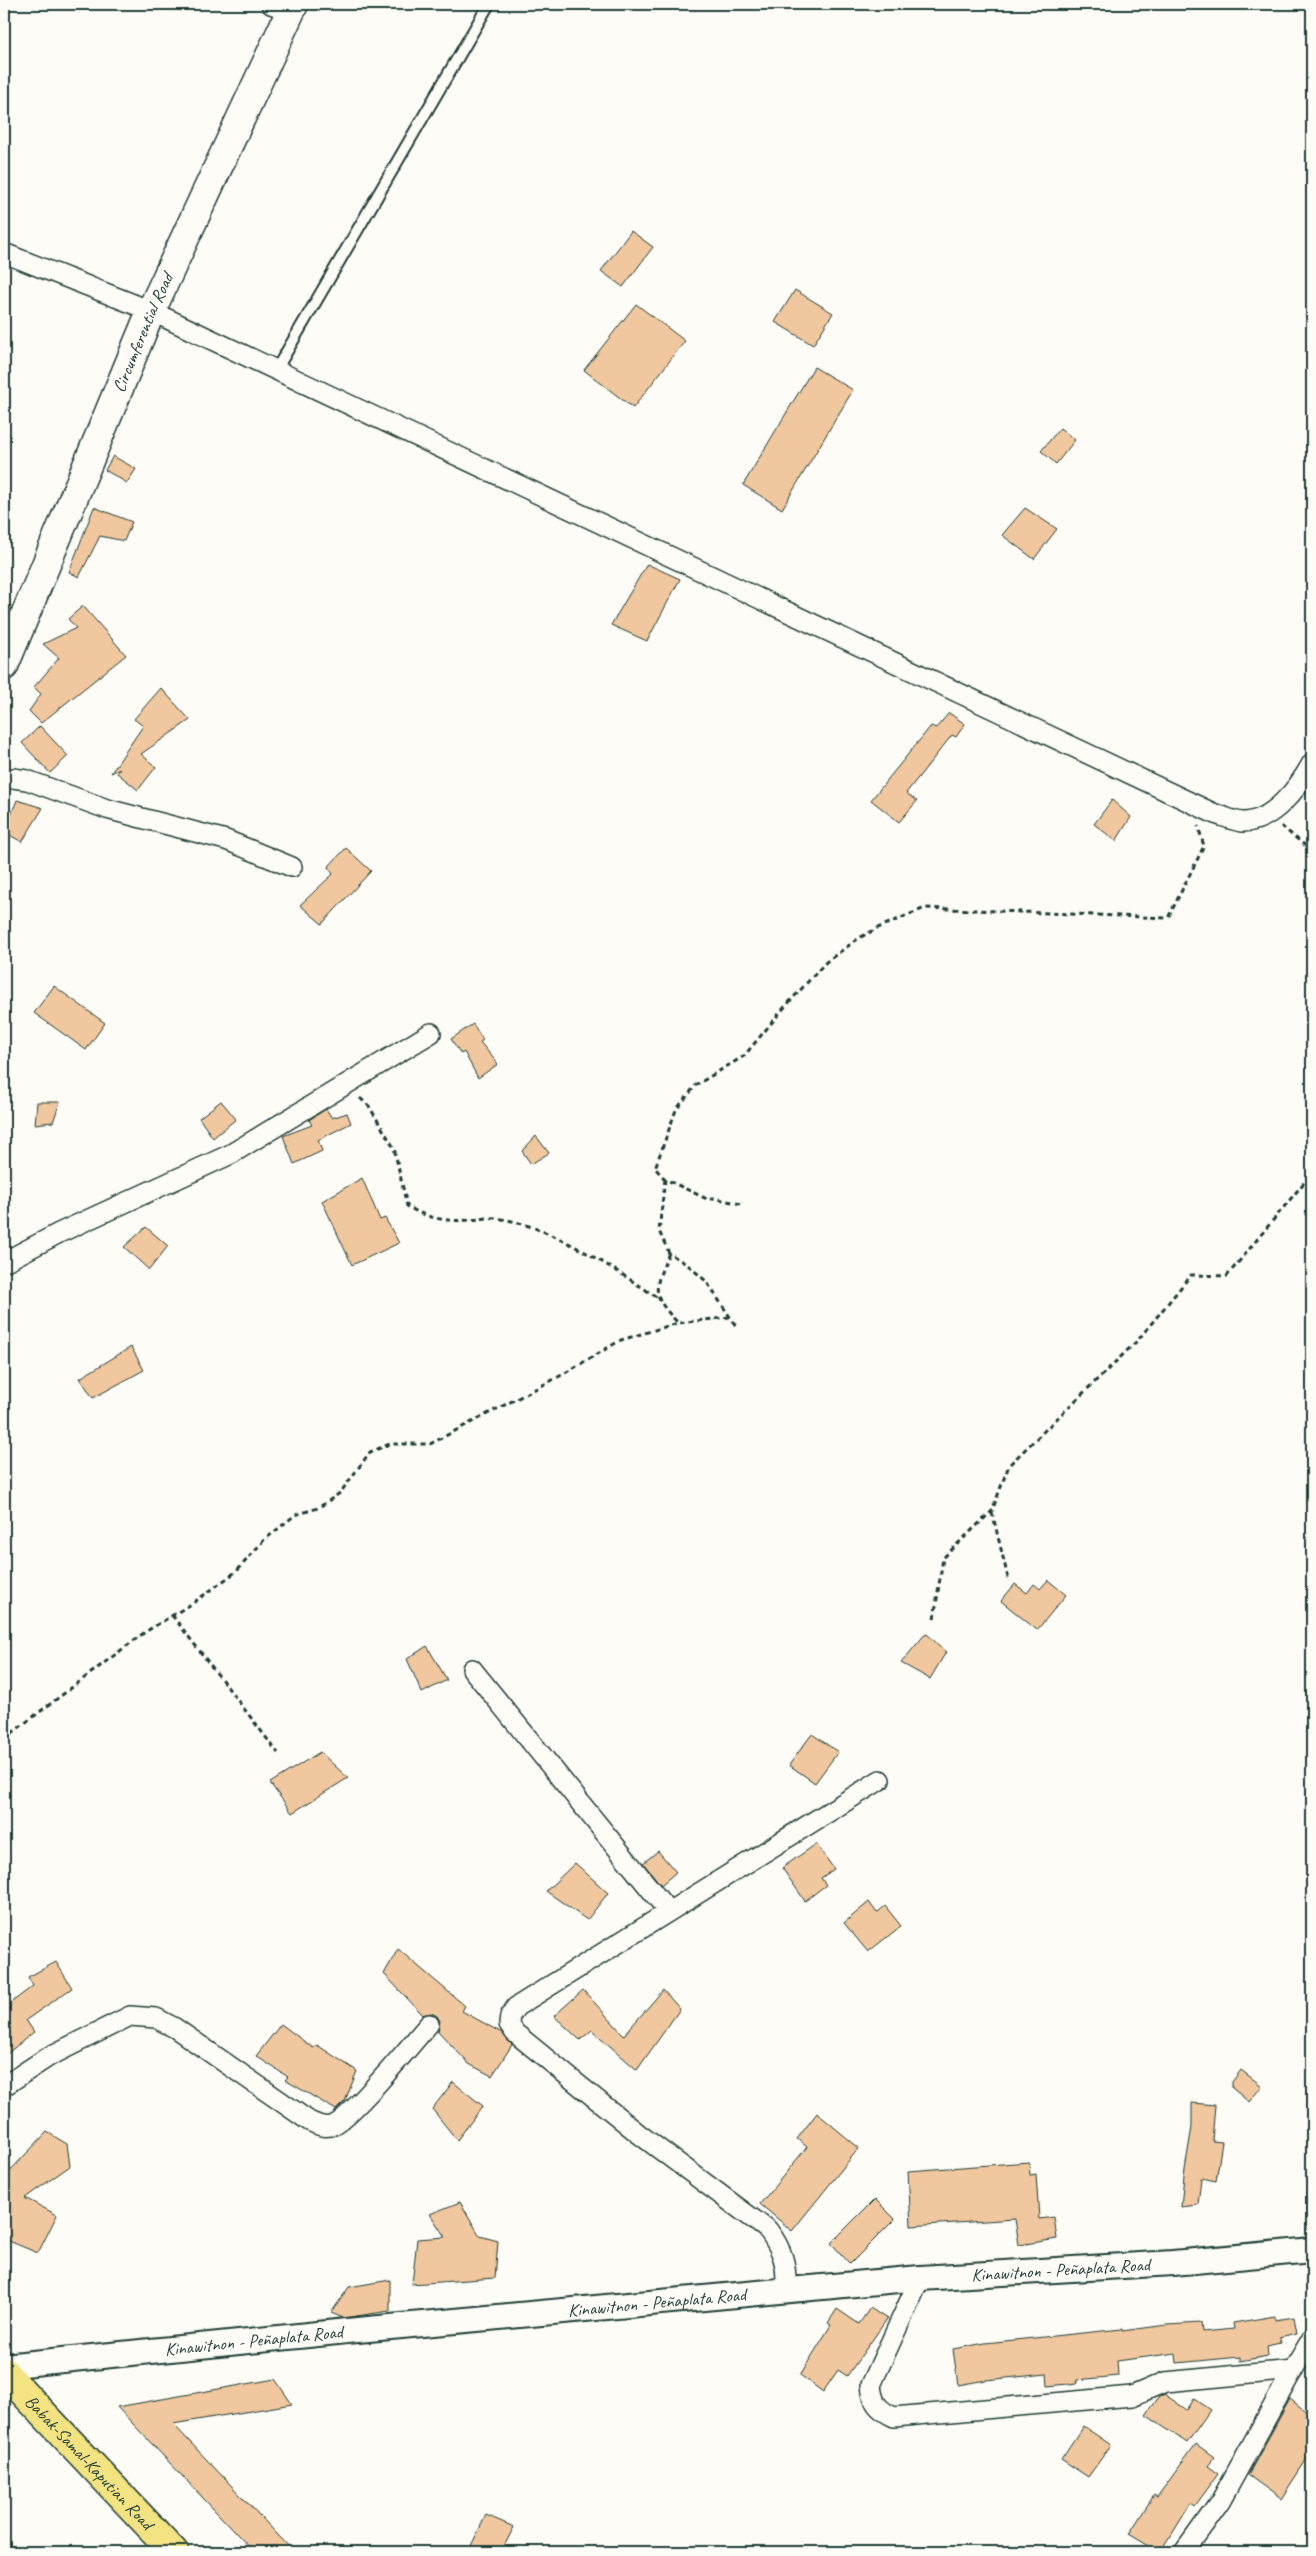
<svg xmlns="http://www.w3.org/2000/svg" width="1316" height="2556" font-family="Caveat,sans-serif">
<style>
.building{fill:#f0c79f;stroke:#1f3d34}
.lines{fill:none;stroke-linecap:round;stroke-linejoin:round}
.service-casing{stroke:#1f3d34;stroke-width:14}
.minor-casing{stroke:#1f3d34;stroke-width:22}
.tertiary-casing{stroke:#1f3d34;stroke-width:28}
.secondary-casing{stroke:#1f3d34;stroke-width:31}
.primary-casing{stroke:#1f3d34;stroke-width:31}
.path{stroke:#1f3d34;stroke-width:3;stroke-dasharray:5 4;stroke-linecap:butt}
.service{stroke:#fdfcf7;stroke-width:10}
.minor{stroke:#fdfcf7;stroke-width:19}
.tertiary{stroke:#fdfcf7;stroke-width:24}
.secondary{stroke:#fdfcf7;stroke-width:28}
.primary{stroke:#f4e382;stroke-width:28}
.labels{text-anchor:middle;stroke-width:5;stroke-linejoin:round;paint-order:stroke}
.street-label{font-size:18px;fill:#1f3d34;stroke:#fdfcf7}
</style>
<rect width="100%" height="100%" fill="#fdfcf7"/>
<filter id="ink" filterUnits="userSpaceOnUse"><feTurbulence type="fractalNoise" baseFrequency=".02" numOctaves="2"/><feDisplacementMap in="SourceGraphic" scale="10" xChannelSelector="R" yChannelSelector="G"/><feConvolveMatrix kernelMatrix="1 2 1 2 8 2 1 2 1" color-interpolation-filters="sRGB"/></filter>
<g filter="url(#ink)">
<path class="building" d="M631 231 653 247 623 287 601 271Z
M795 290 833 313 813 345 775 322Z
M636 304 685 341 633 408 584 370Z
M814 367 853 390 782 509 743 485Z
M1060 428 1075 440 1056 464 1041 451Z
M113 456 136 469 127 483 105 470Z
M94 507 132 522 124 541 100 536 79 577 69 572Z
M1025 508 1057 529 1034 559 1002 535Z
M647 564 680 579 647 641 611 625Z
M83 606 126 655 41 723 29 711 41 694 34 687 59 658 43 644 76 628 68 619Z
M161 688 190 720 141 754 156 767 138 790 117 773 120 769 111 773 143 726 134 719Z
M949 713 965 724 956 737 952 735 906 793 917 801 899 822 871 800 931 726 936 728Z
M40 726 68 756 50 773 22 743Z
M17 800 43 808 22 842 4 832Z
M1112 800 1131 817 1116 841 1094 824Z
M346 848 371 871 322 924 300 905 333 874 328 867Z
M54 986 105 1023 86 1050 34 1013Z
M473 1024 483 1040 480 1042 498 1064 478 1078 464 1052 461 1054 451 1039Z
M221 1101 236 1119 213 1138 199 1118Z
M37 1102H60L53 1122 35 1124Z
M326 1109 332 1118 347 1113 351 1123 318 1140 322 1151 294 1164 283 1136 312 1125 309 1120Z
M536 1136 549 1153 531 1164 522 1151Z
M362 1178 380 1220 385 1218 399 1243 352 1265 322 1201Z
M146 1227 168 1246 149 1270 124 1247Z
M131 1347 144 1370 93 1398 80 1378Z
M1048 1580 1066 1595 1037 1630 1001 1601 1015 1584 1027 1593 1034 1584 1040 1589Z
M926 1633 946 1652 930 1679 901 1663Z
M427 1646 447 1680 422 1693 407 1659Z
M812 1734 838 1752 815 1783 789 1765Z
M320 1752 348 1778 292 1813 270 1783Z
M816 1844 834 1869 821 1878 826 1885 805 1901 782 1868Z
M658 1851 676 1872 661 1885 643 1863Z
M575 1863 608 1893 587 1920 546 1891Z
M869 1902 877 1913 885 1906 901 1926 868 1952 844 1923Z
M398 1949 465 2006 462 2011 502 2033 512 2045 492 2076 469 2064 438 2031 440 2021 437 2016 431 2013 423 2015 384 1974Z
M56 1962 72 1988 26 2020 34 2032 4 2056V2008L33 1986 28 1977Z
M583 1990 624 2035 663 1990 680 2009 637 2070 592 2030 580 2040 554 2016Z
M281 2024 313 2048 317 2045 357 2071 345 2101 336 2110 285 2080 288 2077 256 2056Z
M1241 2070 1262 2086 1249 2102 1232 2088V2082Z
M453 2082 483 2106 457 2140 432 2109Z
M1192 2103 1215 2105 1212 2141 1222 2142 1216 2181 1201 2178 1198 2205 1181 2207 1184 2175 1192 2127Z
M817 2113 859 2148 792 2231 760 2204 807 2147 797 2139Z
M47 2132 67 2144 70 2166 25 2198 57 2215 38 2253 4 2239V2177Z
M1029 2162 1030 2175 1036 2174 1039 2219 1054 2217 1057 2239 1019 2245 1015 2219 911 2226 908 2171Z
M875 2199 895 2219 850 2264 831 2243Z
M460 2202 480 2236 498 2241 495 2278 412 2284 417 2239 445 2237 430 2214Z
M390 2280V2311L343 2318 331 2313 349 2287Z
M870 2308 887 2319 847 2376 838 2370 823 2392 800 2375 831 2325 828 2323 837 2309 859 2324Z
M1275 2316V2320L1294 2317 1297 2333 1279 2337 1280 2343 1267 2346 1268 2356 1240 2361V2357L1177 2363 1176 2353 1117 2361 1118 2376 1077 2380 1078 2383 1048 2386 1047 2374 986 2380 958 2385 953 2349 985 2343 1122 2329V2331L1167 2325 1201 2323 1202 2332 1234 2329 1233 2323Z
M275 2379 292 2404 173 2424 294 2552H254L117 2407Z
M1164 2394 1187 2410 1194 2399 1210 2410 1187 2443 1146 2415 1159 2397Z
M1290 2399 1312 2416V2451L1281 2499 1248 2475Z
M1083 2426 1111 2445 1088 2477 1061 2459Z
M1196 2444 1214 2457 1208 2465 1219 2473 1195 2506 1191 2503 1161 2552H1159L1129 2534 1154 2495 1157 2497Z
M486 2515 514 2527 501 2552H468Z"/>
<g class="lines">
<g class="service-casing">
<path id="service" d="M276 370 489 4"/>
</g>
<g class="minor-casing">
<path id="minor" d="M271 4 291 11
M4 253 151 311 1215 814C1223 816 1233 821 1242 822 1272 823 1299 787 1312 763
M4 780 13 778 27 780 107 809 226 840 292 867
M4 1262 59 1233 231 1154 431 1033
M472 1669 668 1911
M4 2086 48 2057 130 2016 156 2018 175 2028 309 2121C316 2124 322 2128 331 2126 348 2122 413 2042 429 2024
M920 2278 871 2385C873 2403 877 2409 894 2417L1132 2396 1165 2382 1293 2370 1312 2338
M786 2290C787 2265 783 2250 768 2230L639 2134 515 2033 509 2024 510 2016 516 2007 880 1780
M1184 2552 1220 2502 1293 2370"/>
</g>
<g class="tertiary-casing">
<g id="tertiary">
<path id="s1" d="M4 2366 347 2331 920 2278 1173 2263 1312 2250"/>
</g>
</g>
<g class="secondary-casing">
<g id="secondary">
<path id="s2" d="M4 666 151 311 294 4"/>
</g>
</g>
<g class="primary-casing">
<g id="primary">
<path id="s3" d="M4 2372 174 2552"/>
</g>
</g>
<path class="path" d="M1281 826 1312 851
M360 1098 369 1106 394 1148 407 1206C426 1218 446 1222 469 1220 477 1220 487 1217 495 1218 549 1224 614 1269 658 1298
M665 1179 659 1231 669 1253 689 1266 706 1281 736 1326
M741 1204 714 1198 709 1200 665 1179 655 1168 676 1110 696 1085 744 1056 783 1009 826 962 859 938 880 927 925 908 1168 918 1204 846 1198 826
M669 1253C654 1288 650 1294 678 1323
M992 1512 1009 1582
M172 1615 278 1753
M934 1619 943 1558 992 1511 1009 1465 1138 1340 1191 1275 1227 1276 1312 1173
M4 1739 145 1632 193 1603 237 1571 263 1541 295 1515 318 1508 340 1493 370 1452 390 1444H430L560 1376 621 1340 678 1323 730 1317"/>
<use href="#service" class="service"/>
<use href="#minor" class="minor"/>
<use href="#tertiary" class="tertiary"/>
<use href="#secondary" class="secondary"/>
<use href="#primary" class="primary"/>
</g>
</g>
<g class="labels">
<g class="street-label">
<text dy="6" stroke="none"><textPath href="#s2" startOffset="361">Circumferential Road</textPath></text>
<text dy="6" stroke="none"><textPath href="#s1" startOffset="1061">Kinawitnon - Peñaplata Road</textPath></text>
<text dy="6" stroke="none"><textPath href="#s1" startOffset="656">Kinawitnon - Peñaplata Road</textPath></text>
<text dy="6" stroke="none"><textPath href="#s1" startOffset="251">Kinawitnon - Peñaplata Road</textPath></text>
<text dy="6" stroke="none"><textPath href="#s3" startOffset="124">Babak-Samal-Kaputian Road</textPath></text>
</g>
</g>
<rect width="1316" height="2556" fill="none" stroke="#fdfcf7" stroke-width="20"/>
<rect x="10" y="10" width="1296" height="2536" fill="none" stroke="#1f3d34" stroke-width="2" filter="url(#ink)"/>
</svg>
